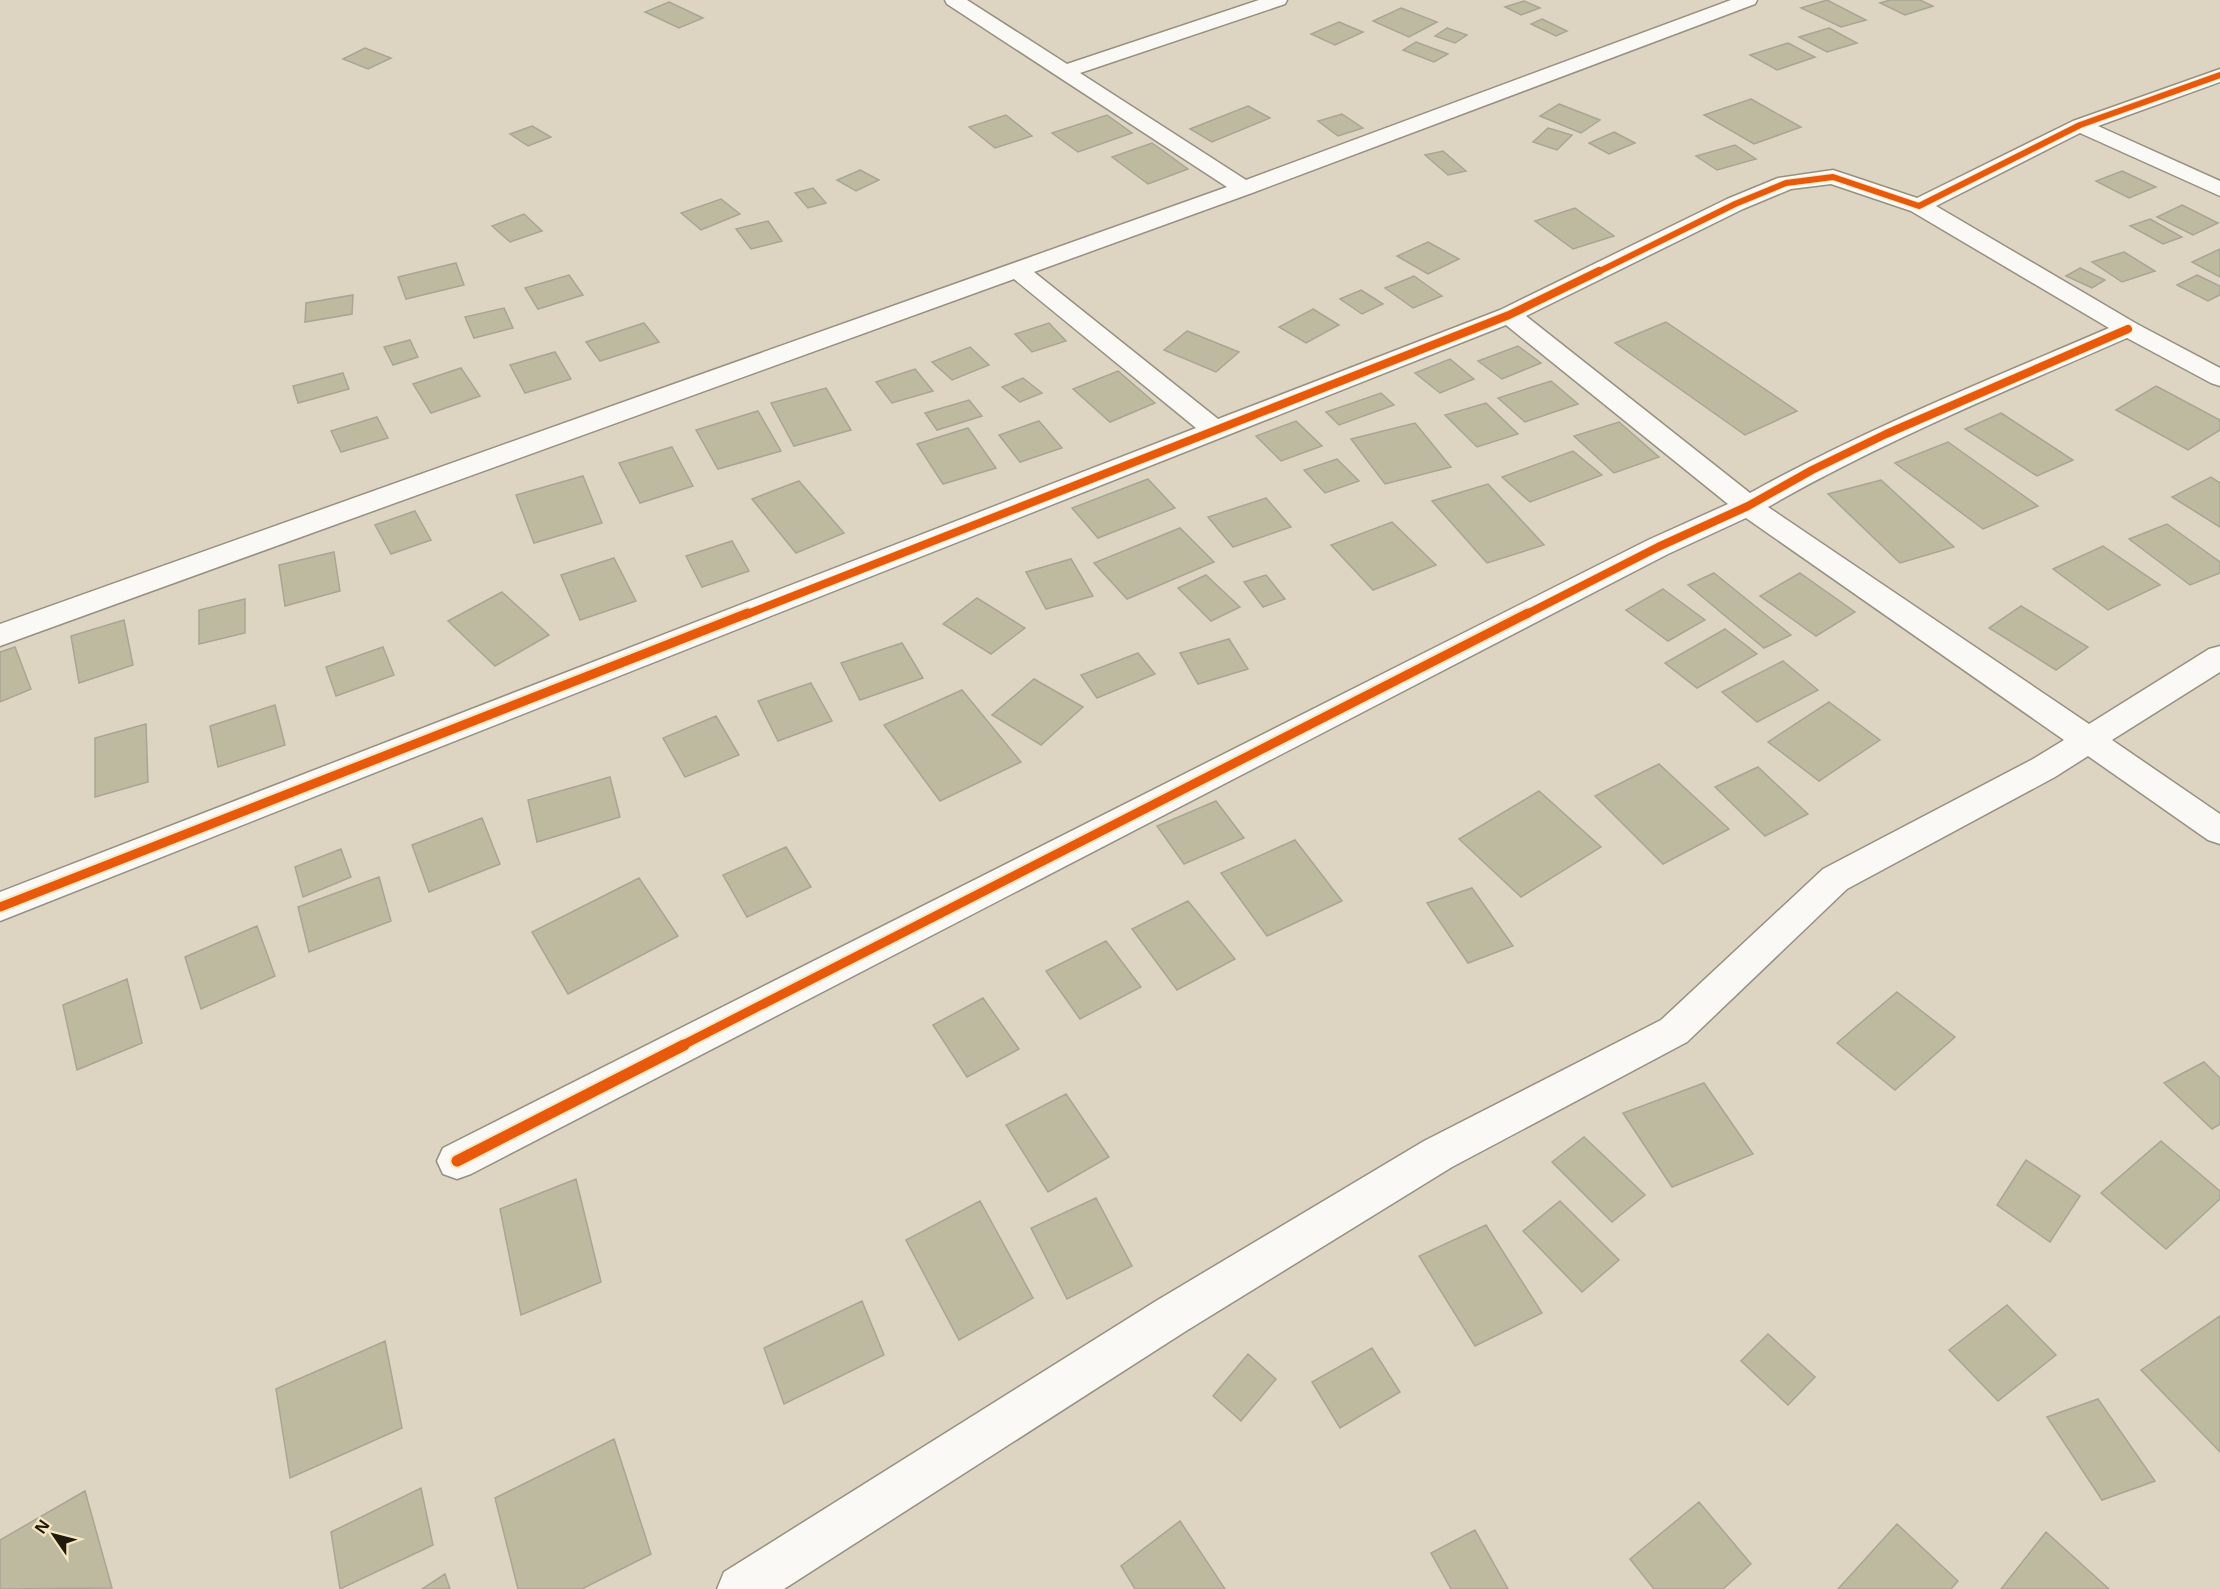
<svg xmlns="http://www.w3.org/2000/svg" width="2220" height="1589" font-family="'Open Sans',sans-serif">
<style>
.building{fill:#beba9f;stroke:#a8a594;stroke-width:1.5}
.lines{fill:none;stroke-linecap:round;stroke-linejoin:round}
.minor-casing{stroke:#979081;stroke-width:3}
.minor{fill:#faf9f6;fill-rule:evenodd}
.cycleway-far3-casing{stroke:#f7e7c1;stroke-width:8}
.cycleway-far2-casing{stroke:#f7e7c1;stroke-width:10}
.cycleway-far1-casing{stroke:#f7e7c1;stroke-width:13}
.cycleway-casing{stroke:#f7e7c1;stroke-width:15}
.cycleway-far3{stroke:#e8590c;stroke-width:6}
.cycleway-far2{stroke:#e8590c;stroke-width:8}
.cycleway-far1{stroke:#e8590c;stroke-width:9}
.cycleway{stroke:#e8590c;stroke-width:11}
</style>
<rect width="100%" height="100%" fill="#ddd5c1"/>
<path class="building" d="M1827 0 1866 20 1841 27 1801 8Z
M1890 0H1920L1933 6 1905 15 1880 3Z
M1524 1 1540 8 1521 15 1505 7Z
M669 2 703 18 679 28 645 12Z
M1401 8 1437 22 1409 37 1373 21Z
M1542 19 1567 31 1556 36 1531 24Z
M1339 22 1363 32 1335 45 1311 34Z
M1447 28 1467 35 1455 43 1435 36Z
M1829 28 1857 43 1827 52 1799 37Z
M1416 42 1448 54 1434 62 1403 50Z
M1788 43 1815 57 1777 70 1750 55Z
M365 48 391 58 368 69 343 59Z
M1751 99 1801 127 1754 144 1704 115Z
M1559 104 1600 120 1581 133 1540 116Z
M1248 106 1270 118 1212 142 1190 129Z
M1342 114 1363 128 1338 136 1318 121Z
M1006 115 1032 136 995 148 969 127Z
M1107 115 1132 133 1078 152 1052 133Z
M532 126 551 137 528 146 510 134Z
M1548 128 1572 135 1557 150 1533 142Z
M1614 132 1635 143 1609 154 1589 143Z
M1152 143 1188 169 1148 184 1112 157Z
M1735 145 1756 159 1717 170 1696 156Z
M1443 151 1466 171 1448 175 1425 155Z
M860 170 879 180 856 191 837 180Z
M2122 171 2156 187 2129 198 2096 181Z
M813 188 826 203 808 208 795 193Z
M721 199 740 214 701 230 681 213Z
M2182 205 2218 223 2193 235 2157 217Z
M1575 208 1614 236 1573 249 1535 221Z
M524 214 542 231 510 242 492 226Z
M2150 219 2182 237 2163 244 2130 226Z
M768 221 782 241 751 249 736 229Z
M1428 242 1459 259 1428 274 1397 256Z
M2220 249V277L2192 262Z
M2124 252 2155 271 2122 282 2092 262Z
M456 263 464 285 406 299 398 277Z
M2080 268 2105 280 2092 288 2066 276Z
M569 275 583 295 538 309 525 288Z
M2197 275 2220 286V295L2208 301 2177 285Z
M1414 276 1442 296 1413 308 1385 288Z
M1361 290 1383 304 1362 314 1340 299Z
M353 295 352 314 305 322 306 303Z
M504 308 513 328 474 338 465 317Z
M1313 309 1339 325 1306 343 1279 327Z
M1666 322 1797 411 1745 435 1615 343Z
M644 323 659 342 600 361 586 342Z
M1049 323 1066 341 1032 352 1015 334Z
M1187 331 1239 352 1216 372 1164 350Z
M410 340 418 357 393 365 384 347Z
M1518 346 1541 363 1502 379 1478 361Z
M970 347 989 365 952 380 932 362Z
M555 352 571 379 525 393 510 365Z
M1450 359 1474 379 1440 393 1415 373Z
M461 368 480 396 431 413 413 384Z
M915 369 933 391 892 403 876 382Z
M1118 371 1155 403 1110 422 1073 389Z
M343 373 349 389 298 403 293 386Z
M1023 378 1042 393 1020 402 1002 387Z
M1551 381 1578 404 1525 422 1498 398Z
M2156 386 2220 420V430L2188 450 2116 410Z
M826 388 851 430 794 446 771 403Z
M1381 393 1394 405 1339 425 1326 412Z
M969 400 982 416 937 430 925 413Z
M1486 403 1518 434 1477 447 1445 415Z
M758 411 781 451 718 469 696 430Z
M2001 413 2073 460 2037 476 1965 429Z
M377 417 388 438 341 452 331 431Z
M1039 421 1062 448 1020 462 999 435Z
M1296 421 1322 446 1281 461 1256 436Z
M1619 422 1659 457 1614 473 1574 436Z
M1415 423 1451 467 1385 484 1351 439Z
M968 428 996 468 943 484 917 444Z
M1948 442 2038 506 1983 529 1895 463Z
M672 447 693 486 640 503 619 463Z
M1573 451 1602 475 1530 502 1502 477Z
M1337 459 1359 481 1325 493 1304 470Z
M583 476 602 523 534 543 516 495Z
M2211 477 2220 483V527L2172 497Z
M1148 479 1175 508 1098 538 1072 508Z
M1881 480 1954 547 1900 563 1828 494Z
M799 481 844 533 796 553 752 499Z
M1488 484 1544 545 1487 563 1432 501Z
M1266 498 1291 527 1233 547 1208 517Z
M415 511 431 540 391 554 375 525Z
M1392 522 1436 565 1373 590 1331 545Z
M2167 524 2220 562V573L2190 585 2129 539Z
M1180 528 1214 562 1127 599 1094 563Z
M732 541 749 571 702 587 686 556Z
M2103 546 2160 585 2108 610 2053 569Z
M334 552 340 591 285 606 279 565Z
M614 558 636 601 580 620 561 575Z
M1071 559 1093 596 1046 609 1026 572Z
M1714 573 1791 635 1764 648 1688 585Z
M1800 573 1855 612 1816 636 1760 596Z
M1206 575 1240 607 1211 621 1178 588Z
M1266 575 1285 599 1263 607 1244 582Z
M1663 589 1705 620 1668 641 1626 610Z
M502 592 549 635 495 666 448 621Z
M977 598 1025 628 991 654 943 624Z
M245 599V633L199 644V610Z
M2021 606 2088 647 2056 670 1989 628Z
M124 620 133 665 79 683 71 636Z
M1725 629 1757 654 1697 688 1665 663Z
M1229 639 1248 669 1198 684 1180 653Z
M902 643 923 678 860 700 841 663Z
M15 647 31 689 0 702V652Z
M383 647 394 675 336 696 326 667Z
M1138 653 1155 674 1097 698 1081 675Z
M1783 661 1818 690 1757 722 1722 692Z
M1034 679 1083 707 1041 745 992 715Z
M811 683 832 721 778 741 758 701Z
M962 690 1021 762 940 801 884 725Z
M1829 702 1880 740 1819 781 1768 742Z
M275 705 285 745 218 767 210 726Z
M716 716 739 755 685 777 663 738Z
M146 724 148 782 95 797V738Z
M1659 764 1729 829 1663 864 1595 796Z
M1758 767 1808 814 1765 836 1715 787Z
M610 777 620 817 537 842 528 800Z
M1539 791 1601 847 1521 897 1459 839Z
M1216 801 1244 838 1184 864 1157 826Z
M482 818 500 864 429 892 412 845Z
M1295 840 1342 901 1267 936 1221 873Z
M786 847 811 887 747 917 723 875Z
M341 849 351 877 303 897 295 867Z
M379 877 391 921 309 952 298 907Z
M639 878 678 936 568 994 532 932Z
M1472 888 1513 946 1468 963 1427 903Z
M1188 901 1235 959 1177 990 1132 929Z
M257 926 275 976 201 1009 185 957Z
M1106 941 1141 987 1080 1019 1046 971Z
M127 979 142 1043 77 1070 63 1005Z
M1897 992 1955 1037 1895 1090 1837 1043Z
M983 998 1019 1049 967 1077 933 1025Z
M2204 1062 2220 1078V1124L2212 1129 2164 1083Z
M1704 1083 1753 1154 1672 1187 1623 1113Z
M1066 1094 1109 1157 1048 1192 1006 1125Z
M1584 1137 1645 1195 1612 1222 1552 1162Z
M2161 1141 2220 1191V1199L2166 1249 2101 1193Z
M2026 1160 2080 1196 2050 1242 1997 1205Z
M576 1179 601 1282 521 1315 500 1209Z
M1096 1198 1132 1266 1067 1299 1031 1228Z
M980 1201 1033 1298 959 1340 906 1240Z
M1560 1201 1619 1260 1582 1292 1523 1231Z
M1486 1225 1542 1313 1475 1346 1419 1256Z
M862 1301 884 1355 784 1404 764 1348Z
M2007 1305 2056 1355 1998 1401 1949 1350Z
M2220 1316V1452L2141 1370Z
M1768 1334 1815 1377 1788 1405 1741 1361Z
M385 1341 402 1428 290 1478 276 1389Z
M1372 1348 1400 1392 1340 1428 1312 1382Z
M1248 1354 1276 1379 1241 1421 1213 1396Z
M2098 1399 2155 1481 2102 1500 2047 1417Z
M614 1439 651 1554 582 1589H518L495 1498Z
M421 1488 433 1545 340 1589 331 1532Z
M85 1491 112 1588 0 1589V1540Z
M1699 1502 1751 1564 1723 1589H1654L1630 1559Z
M1180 1521 1225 1589H1135L1121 1566Z
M1897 1524 1958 1581 1951 1589H1838Z
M1475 1530 1508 1589H1451L1431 1553Z
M2046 1532 2109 1589H2001Z
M445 1574 450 1589H422Z"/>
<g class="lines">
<g class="minor-casing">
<path id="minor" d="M945 0H967L1067 64 1259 0H1287L1285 4 1080 73 1246 180 1731 0H1757L1755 4 1252 193 1034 272 1218 419 1500 310 1727 199 1778 178 1833 170 1917 198 2073 121 2220 69V82L2098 126 2220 181V196L2080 133 1936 206 2137 324 2220 368V386L2211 383 2127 338C2006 391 1883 441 1768 507L2089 724 2209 649 2220 646V672L2112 740 2220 814V844L2208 840 2088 756 2055 777 1847 889 1687 1042 1452 1167 1186 1331 784 1589H717L724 1572 1156 1301 1424 1141 1661 1020 1823 869 2033 759 2064 740 1746 518 1668 554 471 1174 457 1179 443 1174 437 1161 443 1148 1648 540 1728 504 1506 325 0 921V892L1196 428 1014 279 0 646V624L1227 187 947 4ZM1831 184 1911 211 2109 328C1988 380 1865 429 1750 493L1526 316 1743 209 1791 189Z"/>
</g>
<use href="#minor" class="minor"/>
<g class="cycleway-far3-casing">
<path id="cycleway-far3" d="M1596 273 1735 204 1786 183 1833 177 1919 206 2080 125 2220 75"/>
</g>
<g class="cycleway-far2-casing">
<path id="cycleway-far2" d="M745 615 1509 315 1599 271
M1525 615 1658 547 1748 506 1812 470 1886 434 2128 329"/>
</g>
<g class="cycleway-far1-casing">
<path id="cycleway-far1" d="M0 907 748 613
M681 1046 1528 613"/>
</g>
<g class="cycleway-casing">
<path id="cycleway" d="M457 1161 684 1045"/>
</g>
<use href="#cycleway-far3" class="cycleway-far3"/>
<use href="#cycleway-far2" class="cycleway-far2"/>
<use href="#cycleway-far1" class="cycleway-far1"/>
<use href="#cycleway" class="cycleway"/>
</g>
<g transform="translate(54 1535) rotate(305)" stroke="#f7e7c1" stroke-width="4.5" paint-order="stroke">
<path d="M0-4.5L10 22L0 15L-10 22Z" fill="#201a0c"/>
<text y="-9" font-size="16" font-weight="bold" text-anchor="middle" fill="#201a0c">N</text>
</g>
</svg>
